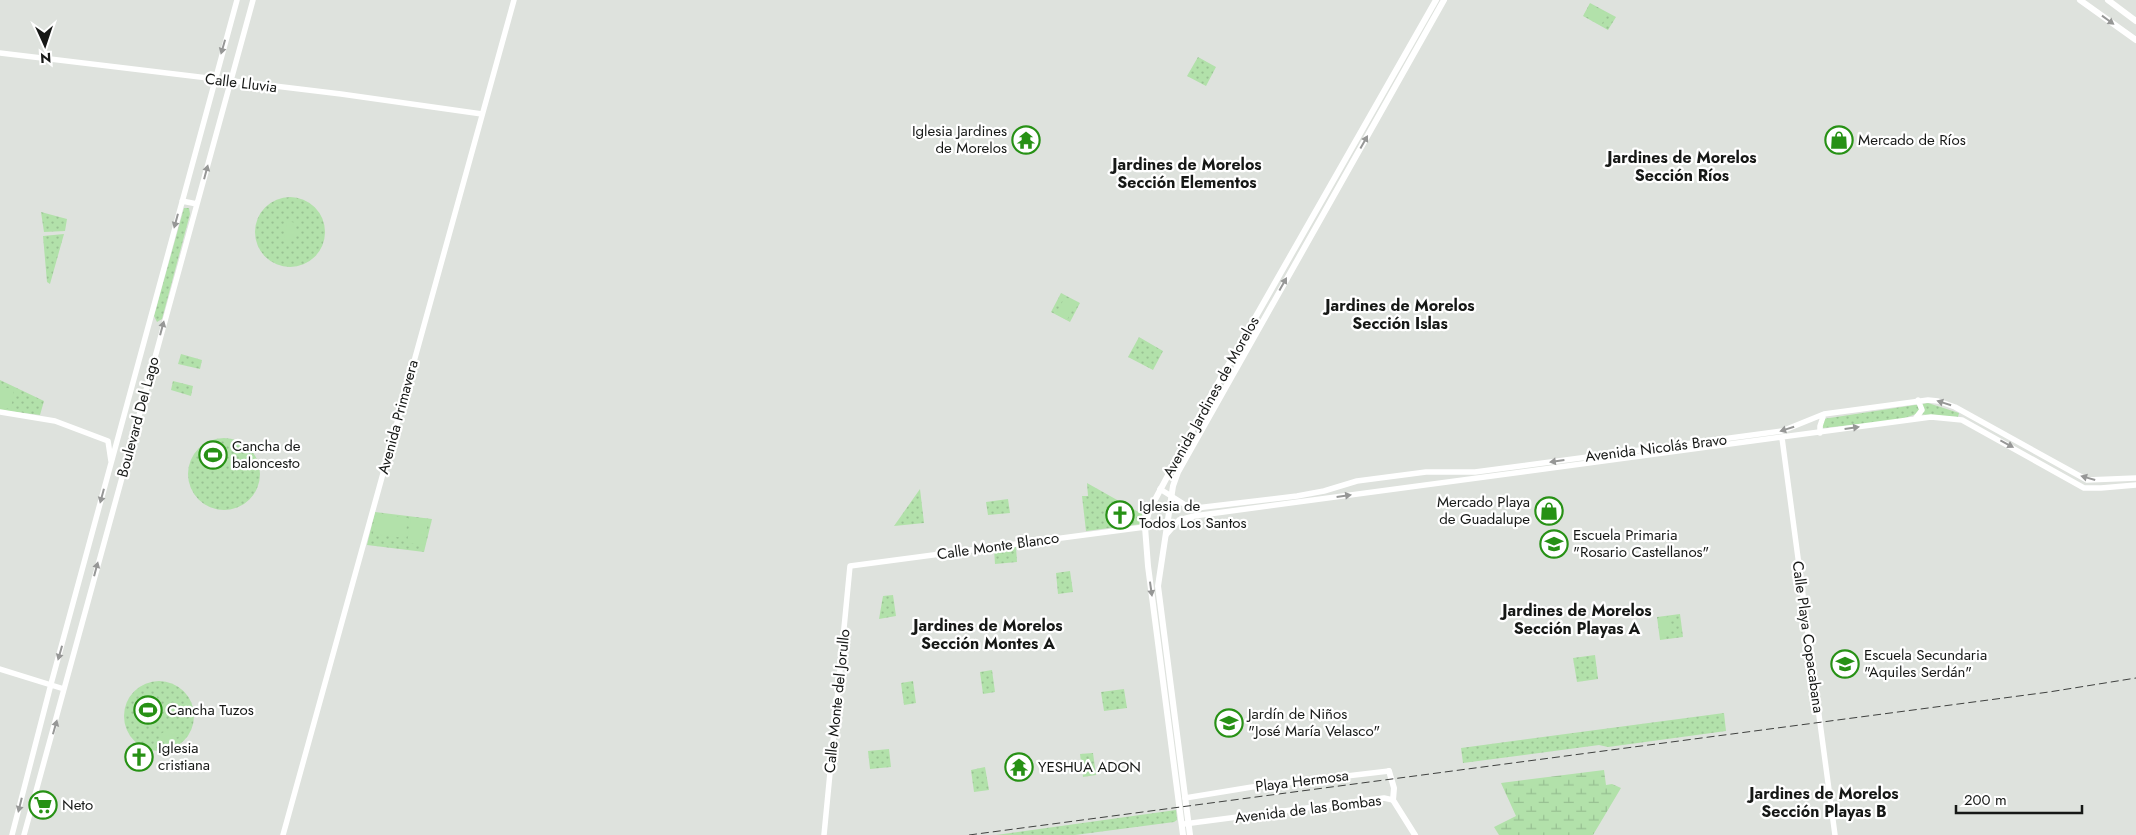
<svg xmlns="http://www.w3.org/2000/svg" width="2136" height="835" font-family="Jost,sans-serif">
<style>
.grass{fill:url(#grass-dots)}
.wetland{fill:url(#wetland-marsh)}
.garden{fill:#b2e1aa}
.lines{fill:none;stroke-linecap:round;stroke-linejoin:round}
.tertiary{stroke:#fff;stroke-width:5.5}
.secondary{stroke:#fff;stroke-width:6}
.rail{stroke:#3f413f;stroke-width:1;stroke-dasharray:8 4;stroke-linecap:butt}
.oneway{fill:#969796}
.labels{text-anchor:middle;stroke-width:4.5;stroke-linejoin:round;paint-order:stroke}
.street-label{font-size:15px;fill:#161816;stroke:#fff}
.poi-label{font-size:15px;fill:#161816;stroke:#fff;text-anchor:start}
.neighbourhood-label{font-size:16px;font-weight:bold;fill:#161816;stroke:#fff}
</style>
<defs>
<pattern id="grass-dots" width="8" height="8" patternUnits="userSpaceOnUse" patternTransform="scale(1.25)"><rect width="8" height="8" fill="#b2e1aa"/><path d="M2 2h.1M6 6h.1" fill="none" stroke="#98c092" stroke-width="1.8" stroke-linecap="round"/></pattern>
<pattern id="wetland-marsh" width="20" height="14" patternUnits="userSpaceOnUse" patternTransform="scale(1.25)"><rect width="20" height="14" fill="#b2e1aa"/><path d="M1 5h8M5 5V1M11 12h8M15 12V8" fill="none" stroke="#98c092"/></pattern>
</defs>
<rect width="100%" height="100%" fill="#dee2dd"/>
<path class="grass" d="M1590 3 1616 17 1608 30 1583 16Z
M1198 57 1216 67 1206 86 1187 76Z
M255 232a35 35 0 1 1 70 0a35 35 0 1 1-70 0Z
M184 208H189L190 214 162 319 157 322 154 316Z
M41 212 67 219 65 231 44 232Z
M64 234 50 284 47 282 43 236Z
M1061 293 1080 303 1070 322 1051 312Z
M1139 337 1163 351 1153 370 1128 357Z
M181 354 202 360 200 369 178 364Z
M0 380 44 401 40 415 0 410Z
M173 381 193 386 191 396 171 390Z
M1928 403 1959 413 1958 417 1916 414 1899 420 1823 428V419Z
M188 474a36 36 0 1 1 72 0a36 36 0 1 1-72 0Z
M1087 483 1142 514 1141 524 1086 531 1082 496H1088Z
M920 489 924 523 894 526Z
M1008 499 1010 513 988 515 986 502Z
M375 512 432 519 424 552 367 545Z
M1016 547 1017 562 995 564 994 549Z
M1070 571 1073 592 1058 594 1056 573Z
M893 595 896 616 879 619 883 596Z
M1680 614 1683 637 1660 640 1657 617Z
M1595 655 1598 679 1577 682 1573 658Z
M992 670 995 692 983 694 980 672Z
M124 716a35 35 0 1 1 70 0a35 35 0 1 1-70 0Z
M913 681 916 703 904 705 901 683Z
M1124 689 1127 708 1104 711 1101 692Z
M1724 713 1726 731 1608 747 1599 745 1463 763 1461 748Z
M889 749 891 767 870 769 868 751Z
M1093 753 1096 775 1083 777 1080 754Z
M985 767 989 790 974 792 971 770Z
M1176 810 1177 820 1174 822 1075 835H996Z"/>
<path class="wetland" d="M1604 770 1606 785 1612 784 1621 788 1593 835H1499L1494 827 1516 816 1501 783Z"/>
<path class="garden" d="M1590 4 1608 14 1601 25 1584 15Z
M287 221 296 223 293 241 284 240Z
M1065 297 1076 302 1067 320 1056 314Z
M0 387 14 389 11 409 0 407Z
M206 446H220V464H207Z
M376 514 408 518 405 538 373 534Z
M411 517 428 519 425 545 407 543Z
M1669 617 1671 635 1661 636 1658 618Z
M144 693 157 695 153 727 140 725Z
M174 726 179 736 165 744 159 735Z"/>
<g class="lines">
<path class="tertiary" d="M0 53 341 94 482 114
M182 201 197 204
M0 412 55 421 108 441 111 461
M1915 419 1922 410 1918 400
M1820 433V426L1824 414
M1782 438 1835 835
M1160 489 1187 506 1196 508 1297 496 1324 491 1357 481 1426 472H1475L1782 431 1824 414 1928 400 1938 401 1955 407 2087 480 2136 478
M1166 535 1179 520 1194 516 1931 417 1962 420 2084 488H2101L2136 485
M0 669 64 689
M1185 798 1252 787 1389 771
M1184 824 1384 798 1393 800
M12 835 51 684 237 0
M24 835 253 0
M283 835 514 0
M824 835 850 566 1145 527"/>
<path class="secondary" d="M2080 0 2136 40
M2108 0 2136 21
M1389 771 1394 788 1393 800 1415 835
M1183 835 1148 566 1145 527 1149 511 1206 404 1436 0
M1190 835 1158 586 1173 486 1178 472 1444 0"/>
<path class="rail" d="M969 835 2049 692 2136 678"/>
</g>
<defs><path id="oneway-solid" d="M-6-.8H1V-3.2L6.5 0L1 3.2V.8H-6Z" transform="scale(1.25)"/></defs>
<g class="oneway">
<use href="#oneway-solid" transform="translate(2108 20) rotate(36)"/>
<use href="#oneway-solid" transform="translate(223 47) rotate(106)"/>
<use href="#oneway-solid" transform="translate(1364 142) rotate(-61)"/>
<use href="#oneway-solid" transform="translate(206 172) rotate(-75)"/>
<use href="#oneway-solid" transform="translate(176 221) rotate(105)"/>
<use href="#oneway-solid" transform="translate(1283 284) rotate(-61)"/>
<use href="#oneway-solid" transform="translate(162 328) rotate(-75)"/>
<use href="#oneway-solid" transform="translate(1944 403) rotate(-162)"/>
<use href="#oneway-solid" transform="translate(1852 428) rotate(-8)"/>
<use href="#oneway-solid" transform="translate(1787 429) rotate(163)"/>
<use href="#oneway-solid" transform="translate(2007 444) rotate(28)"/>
<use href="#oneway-solid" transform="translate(1557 461) rotate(172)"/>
<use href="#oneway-solid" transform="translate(2088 478) rotate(-164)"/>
<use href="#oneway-solid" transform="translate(102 496) rotate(105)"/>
<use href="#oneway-solid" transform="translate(1344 496) rotate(-8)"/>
<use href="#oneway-solid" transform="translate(96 569) rotate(-75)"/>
<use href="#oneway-solid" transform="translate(1151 589) rotate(82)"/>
<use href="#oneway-solid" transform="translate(60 653) rotate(106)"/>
<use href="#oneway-solid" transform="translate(55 727) rotate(-74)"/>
<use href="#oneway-solid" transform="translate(20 805) rotate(104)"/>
</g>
<defs>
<g id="temple-ring" transform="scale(1.4375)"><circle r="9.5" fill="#fff" stroke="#279115" stroke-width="1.5"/><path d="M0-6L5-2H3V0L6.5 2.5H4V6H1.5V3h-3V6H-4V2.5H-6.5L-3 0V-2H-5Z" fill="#279115"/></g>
<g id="shop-ring" transform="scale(1.4375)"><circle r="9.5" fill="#fff" stroke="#279115" stroke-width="1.5"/><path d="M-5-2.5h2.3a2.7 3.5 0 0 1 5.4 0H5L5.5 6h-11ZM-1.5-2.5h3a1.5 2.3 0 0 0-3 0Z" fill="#279115"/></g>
<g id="stadium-ring" transform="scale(1.4375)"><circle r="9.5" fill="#fff" stroke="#279115" stroke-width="1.5"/><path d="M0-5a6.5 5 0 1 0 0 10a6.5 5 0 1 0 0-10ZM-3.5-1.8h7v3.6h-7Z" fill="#279115"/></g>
<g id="church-ring" transform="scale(1.4375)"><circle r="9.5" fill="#fff" stroke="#279115" stroke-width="1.5"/><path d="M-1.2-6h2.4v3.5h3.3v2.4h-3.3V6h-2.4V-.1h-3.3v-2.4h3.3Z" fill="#279115"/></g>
<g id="school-ring" transform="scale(1.4375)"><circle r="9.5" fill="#fff" stroke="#279115" stroke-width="1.5"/><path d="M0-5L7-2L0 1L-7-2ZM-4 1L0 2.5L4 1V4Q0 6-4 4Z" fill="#279115"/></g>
<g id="supermarket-ring" transform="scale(1.4375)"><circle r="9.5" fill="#fff" stroke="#279115" stroke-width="1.5"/><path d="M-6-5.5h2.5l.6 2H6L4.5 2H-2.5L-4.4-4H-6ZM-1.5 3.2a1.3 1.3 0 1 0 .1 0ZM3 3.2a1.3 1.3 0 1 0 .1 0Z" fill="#279115"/></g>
</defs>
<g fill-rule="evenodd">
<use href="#temple-ring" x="1026" y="140"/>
<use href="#shop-ring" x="1839" y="140"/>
<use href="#stadium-ring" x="213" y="455"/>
<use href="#shop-ring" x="1549" y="511"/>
<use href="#church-ring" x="1120" y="515"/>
<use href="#school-ring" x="1554" y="544"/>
<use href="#school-ring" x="1845" y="664"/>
<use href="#stadium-ring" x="148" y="710"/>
<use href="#school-ring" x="1229" y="723"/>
<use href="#church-ring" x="139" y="757"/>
<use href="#temple-ring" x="1019" y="767"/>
<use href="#supermarket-ring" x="43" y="805"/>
</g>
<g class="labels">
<g class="street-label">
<text transform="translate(241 83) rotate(7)" y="5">Calle Lluvia</text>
<text transform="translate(1211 397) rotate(-61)" y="5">Avenida Jardines de Morelos</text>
<text transform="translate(138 417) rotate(-75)" y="5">Boulevard Del Lago</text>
<text transform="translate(398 417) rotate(-75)" y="5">Avenida Primavera</text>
<text transform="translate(1656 448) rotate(-7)" y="5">Avenida Nicolás Bravo</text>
<text transform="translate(998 546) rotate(-8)" y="5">Calle Monte Blanco</text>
<text transform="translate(1808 637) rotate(82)" y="5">Calle Playa Copacabana</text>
<text transform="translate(837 701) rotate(-84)" y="5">Calle Monte del Jorullo</text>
<text transform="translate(1302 781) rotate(-7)" y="5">Playa Hermosa</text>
<text transform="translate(1308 809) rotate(-7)" y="5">Avenida de las Bombas</text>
</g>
<g class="poi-label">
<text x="1007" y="136" text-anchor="end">Iglesia Jardines<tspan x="1007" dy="17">de Morelos</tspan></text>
<text x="1858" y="145">Mercado de Ríos</text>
<text x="232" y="451">Cancha de<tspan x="232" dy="17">baloncesto</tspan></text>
<text x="1530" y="507" text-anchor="end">Mercado Playa<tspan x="1530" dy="17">de Guadalupe</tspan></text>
<text x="1139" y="511">Iglesia de<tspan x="1139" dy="17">Todos Los Santos</tspan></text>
<text x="1573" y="540">Escuela Primaria<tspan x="1573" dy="17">"Rosario Castellanos"</tspan></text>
<text x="1864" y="660">Escuela Secundaria<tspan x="1864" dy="17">"Aquiles Serdán"</tspan></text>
<text x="167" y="715">Cancha Tuzos</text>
<text x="1248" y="719">Jardín de Niños<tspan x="1248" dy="17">"José María Velasco"</tspan></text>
<text x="158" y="753">Iglesia<tspan x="158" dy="17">cristiana</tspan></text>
<text x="1038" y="772">YESHUA ADON</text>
<text x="62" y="810">Neto</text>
</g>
<g class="neighbourhood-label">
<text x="1682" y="163">Jardines de Morelos<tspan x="1682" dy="18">Sección Ríos</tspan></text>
<text x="1187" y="170">Jardines de Morelos<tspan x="1187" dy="18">Sección Elementos</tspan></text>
<text x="1400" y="311">Jardines de Morelos<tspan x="1400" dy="18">Sección Islas</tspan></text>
<text x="1577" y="616">Jardines de Morelos<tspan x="1577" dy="18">Sección Playas A</tspan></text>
<text x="988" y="631">Jardines de Morelos<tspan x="988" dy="18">Sección Montes A</tspan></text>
<text x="1824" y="799">Jardines de Morelos<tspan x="1824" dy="18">Sección Playas B</tspan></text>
</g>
</g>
<g transform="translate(45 45) rotate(177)" stroke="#ffffff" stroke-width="4" paint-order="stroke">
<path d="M0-4L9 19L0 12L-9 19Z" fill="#161816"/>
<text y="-8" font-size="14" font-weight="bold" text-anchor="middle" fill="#161816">N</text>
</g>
<path d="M1956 805v8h126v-8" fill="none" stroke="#161816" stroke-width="2.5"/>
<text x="1964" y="805" font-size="15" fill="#161816" stroke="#ffffff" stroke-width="4" paint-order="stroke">200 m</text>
</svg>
